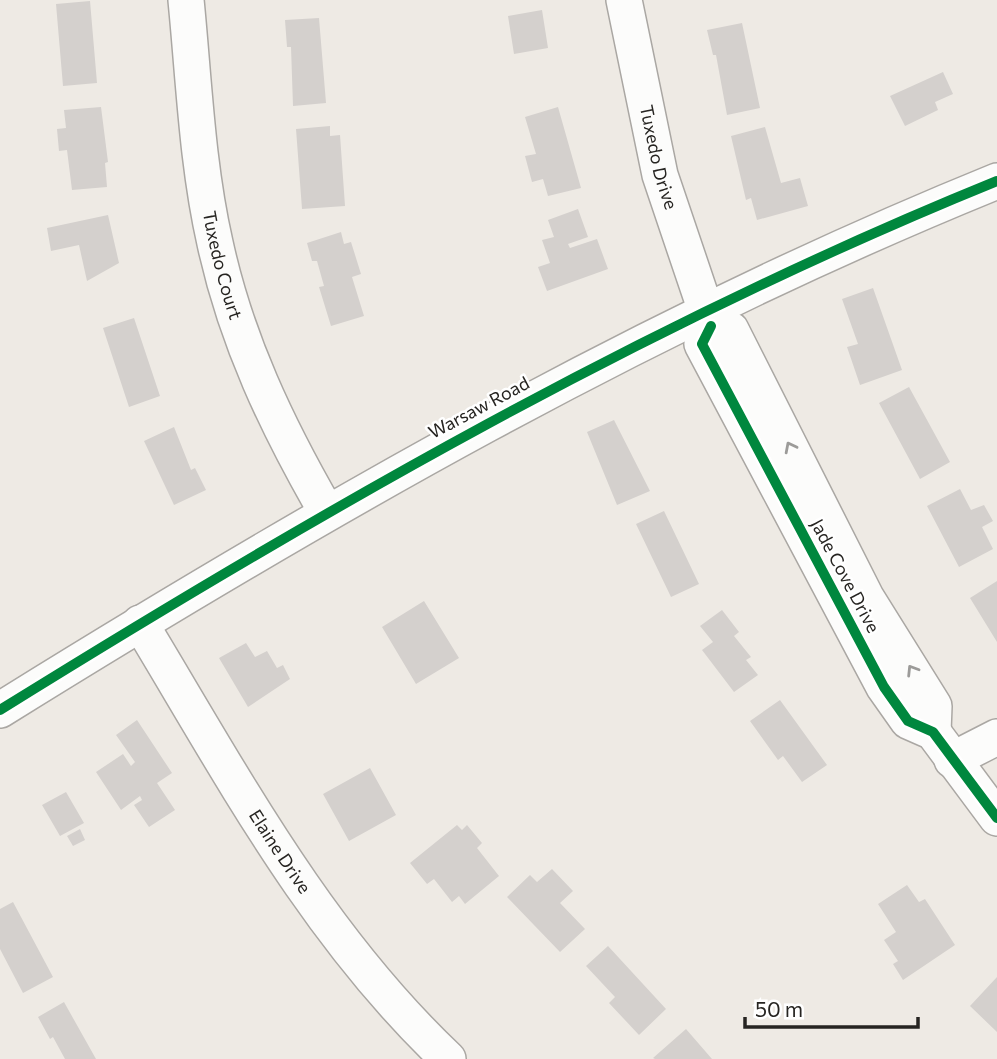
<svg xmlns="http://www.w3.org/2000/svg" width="997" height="1059" font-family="Commissioner,sans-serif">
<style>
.building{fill:#d4d0cd}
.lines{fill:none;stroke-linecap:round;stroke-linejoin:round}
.minor-casing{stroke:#aaa7a3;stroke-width:38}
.minor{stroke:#fcfcfb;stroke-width:35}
.cycleway-casing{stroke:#fff;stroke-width:15}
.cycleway{stroke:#00873e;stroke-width:10}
.oneway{stroke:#9c9b99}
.labels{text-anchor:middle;stroke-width:5;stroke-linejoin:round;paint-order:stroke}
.street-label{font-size:18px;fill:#262421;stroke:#fff}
</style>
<rect width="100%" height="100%" fill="#eeeae4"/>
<path class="building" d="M90 1 97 83 63 86 56 4Z
M542 10 548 48 514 54 508 16Z
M319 18 326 103 293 106 291 47H287L285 20Z
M742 23 760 108 727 115 716 55H713L707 30Z
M943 72 953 94 935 102 938 110 905 126 890 96Z
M101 107 108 162 105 163 107 187 72 190 67 150 59 151 57 129 66 128 64 110Z
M558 107 581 188 548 196 543 179 532 182 525 156 536 154 525 117Z
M330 126V136L340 135 345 206 302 209 296 129Z
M765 127 781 183 800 178 808 206 757 220 751 198 746 200 731 136Z
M578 209 588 237 568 244 570 248 597 239 608 269 547 291 538 267 550 263 542 240 554 237 548 220Z
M108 215 119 263 87 281 79 245 51 251 47 228Z
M341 232 344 244 351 242 361 274 352 277 364 316 331 326 319 287 324 286 317 261H312L307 243Z
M873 288 902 370 860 385 847 347 858 344 842 299Z
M134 318 160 396 129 407 103 328Z
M909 387 950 462 920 479 879 403Z
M614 420 650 491 617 505 587 432Z
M174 427 191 470 195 468 206 490 174 505 144 441Z
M960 489 971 510 984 505 993 521 982 527 993 549 959 567 927 506Z
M664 511 699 584 671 597 636 524Z
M997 581V642L970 598Z
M424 601 459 658 416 684 382 627Z
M722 610 739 632 734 636 751 657 746 660 758 675 734 692 702 650 713 642 700 626Z
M246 643 255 657 267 651 277 668 283 665 290 679 248 707 219 658Z
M780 700 827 765 802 782 783 756 778 760 750 721Z
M137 720 172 773 157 783 175 810 149 827 134 805 142 800 140 796 121 810 96 772 123 754 131 766 135 762 116 735Z
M370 768 396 815 349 841 323 794Z
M66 792 84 823 60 836 42 805Z
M457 825 462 830 467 825 482 843 477 848 499 876 465 904 459 896 452 902 434 879 427 884 410 863Z
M80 829 85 840 73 846 67 836Z
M552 869 573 891 560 903 585 929 560 952 507 897 530 875 537 882Z
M907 885 919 902 925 899 955 945 903 980 893 964 898 961 884 940 896 932 878 904Z
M13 902 53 977 23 993 0 949V909Z
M608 946 666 1009 639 1035 609 1003 615 997 586 966Z
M997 977V1032L970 1006Z
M64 1002 96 1059H65L53 1037 50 1039 38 1017Z
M686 1029 712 1059H655L653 1058Z"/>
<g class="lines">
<g class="minor-casing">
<g id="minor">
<path id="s1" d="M186 0C194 81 197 164 215 243 236 340 277 426 326 511"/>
<path id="s2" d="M624 0 660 175 711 326"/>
<path d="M711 326 702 344 884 687 908 721 933 732 997 818"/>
<path d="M711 326 731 330 866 597 934 706 933 732"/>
<path id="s3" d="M140 623C233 777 316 934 448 1059"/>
<path d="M0 710C320 511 647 323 997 181"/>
<path d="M952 760 997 737"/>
</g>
</g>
<use href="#minor" class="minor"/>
<g class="cycleway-casing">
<path id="cycleway" d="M711 326 702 344 884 687 908 721 933 732 997 818
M0 710C320 511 647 323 997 181"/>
</g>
<use href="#cycleway" class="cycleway"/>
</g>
<defs><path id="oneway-chevron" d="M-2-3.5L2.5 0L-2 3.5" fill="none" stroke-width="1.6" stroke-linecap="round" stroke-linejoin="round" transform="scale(1.75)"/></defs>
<g class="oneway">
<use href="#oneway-chevron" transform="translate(790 447) rotate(-117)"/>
<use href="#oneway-chevron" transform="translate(912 670) rotate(-122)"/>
</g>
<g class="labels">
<g class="street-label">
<text dy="6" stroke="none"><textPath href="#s2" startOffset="161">Tuxedo Drive</textPath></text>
<text dy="6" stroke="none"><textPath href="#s1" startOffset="268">Tuxedo Court</textPath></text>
<text transform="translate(479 408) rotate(-28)" y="6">Warsaw Road</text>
<text transform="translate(845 576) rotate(62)" y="6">Jade Cove Drive</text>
<text dy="6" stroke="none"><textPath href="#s3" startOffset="268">Elaine Drive</textPath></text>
</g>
</g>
<path d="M745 1017v10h173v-10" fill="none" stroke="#262421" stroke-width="3.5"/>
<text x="755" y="1017" font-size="21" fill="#262421" stroke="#ffffff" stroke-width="5" paint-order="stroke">50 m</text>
</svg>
